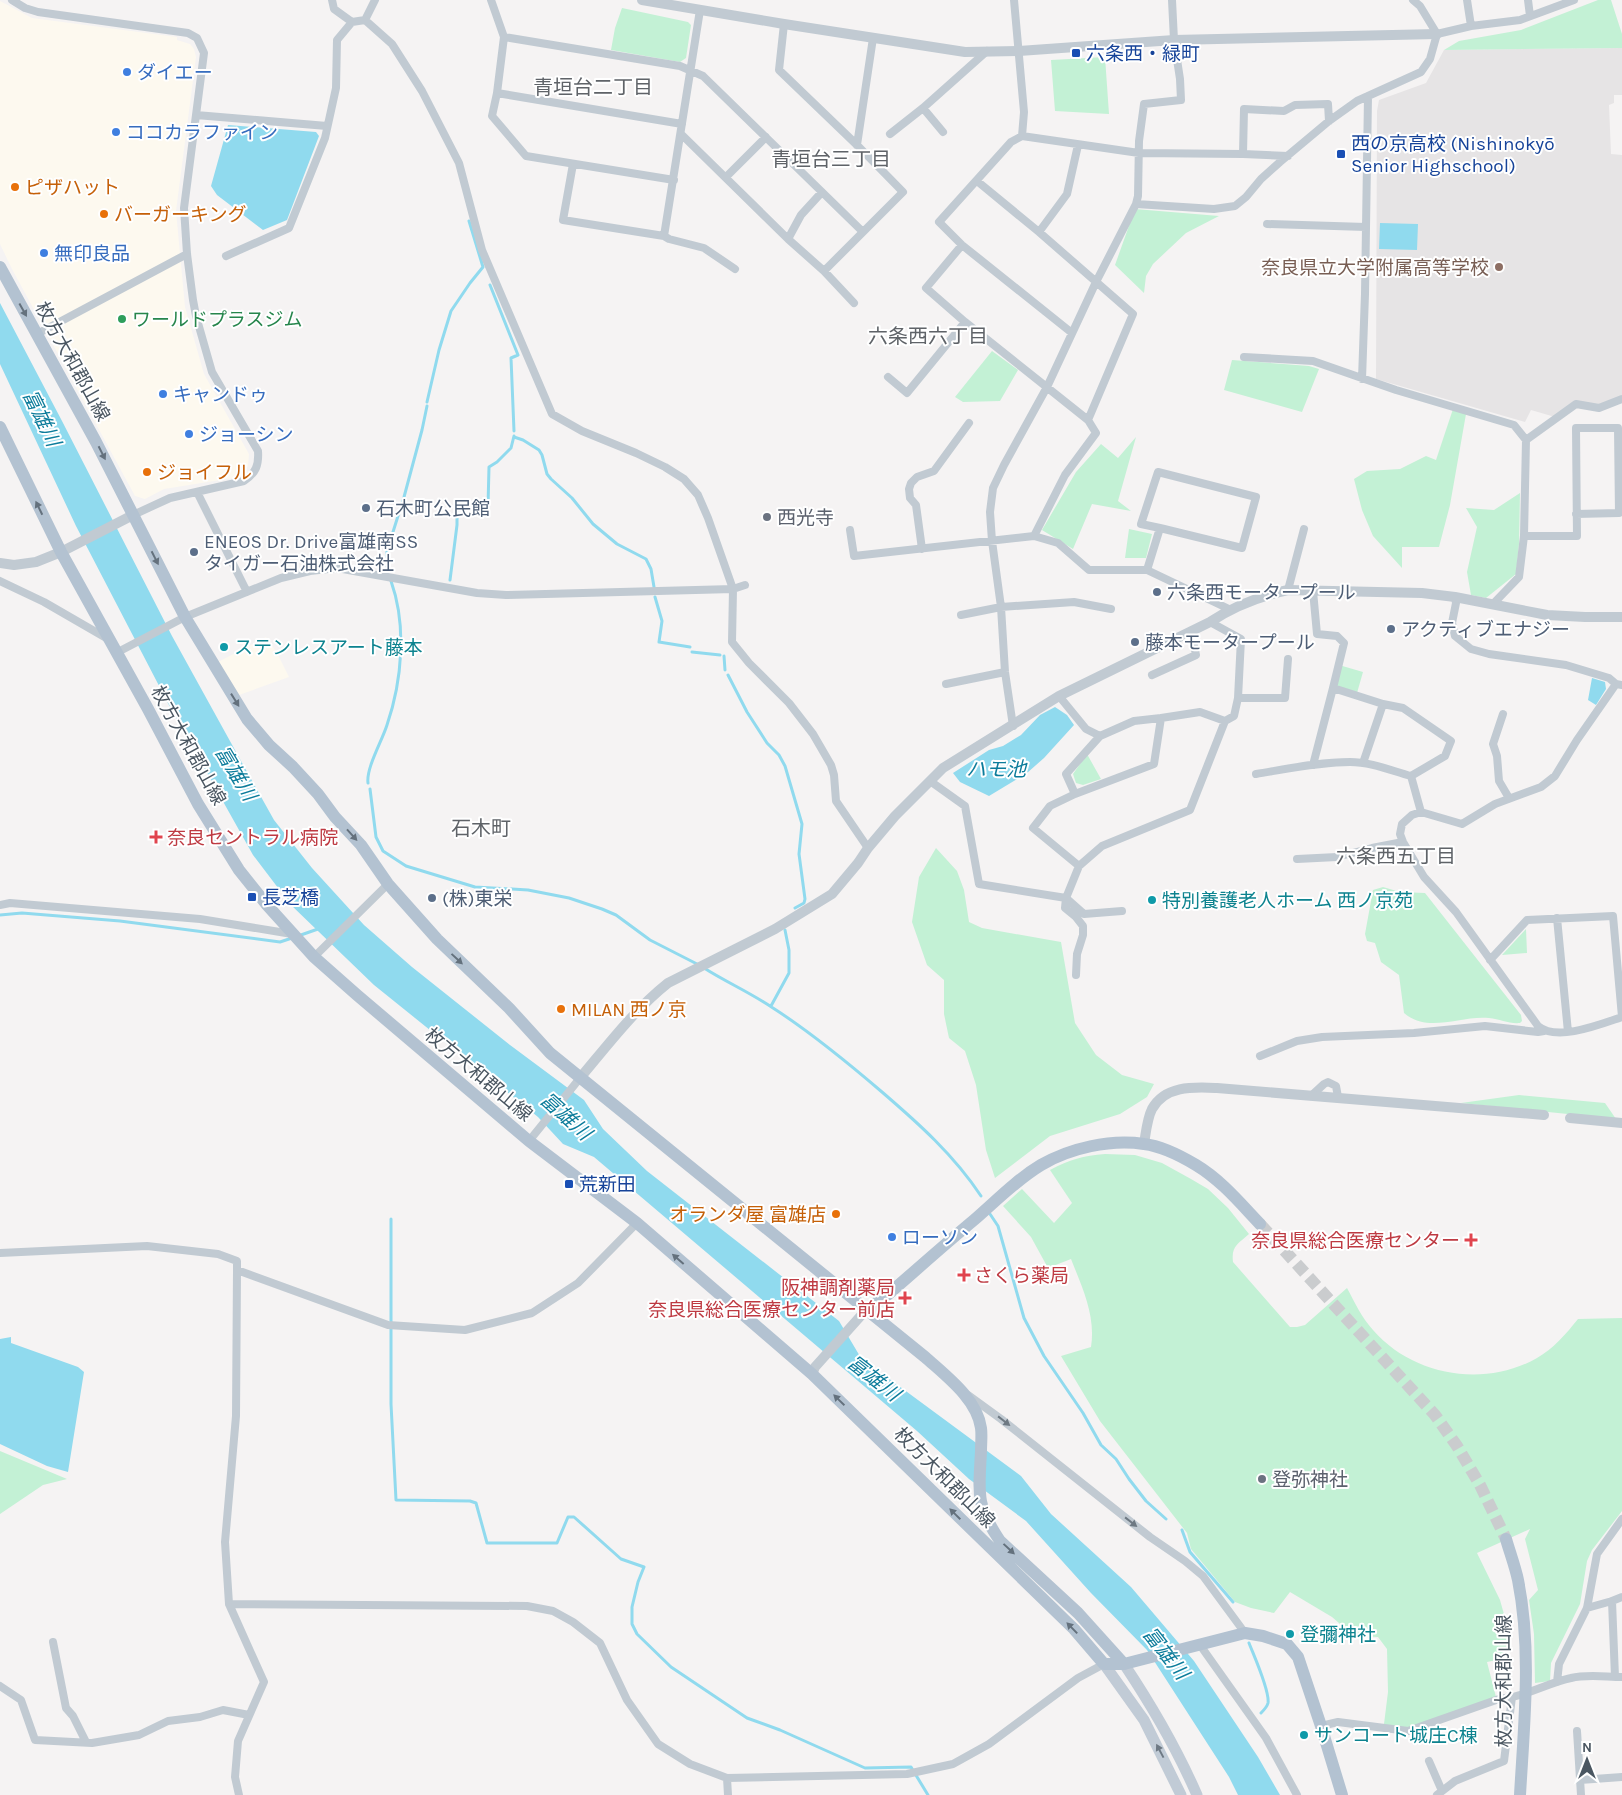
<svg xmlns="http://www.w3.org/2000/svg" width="1622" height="1795" font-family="Karla,'Noto Sans JP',sans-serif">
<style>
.commercial{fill:#fdf9ef}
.education{fill:#e6e4e5}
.green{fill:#c3f1d5}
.water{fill:#90daee}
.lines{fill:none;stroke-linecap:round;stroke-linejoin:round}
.stream{stroke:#90daee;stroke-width:3}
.primary-tunnel{stroke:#caccce;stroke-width:12;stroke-dasharray:12 6;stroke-linecap:butt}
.minor{stroke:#c1cad2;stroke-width:8}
.tertiary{stroke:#c1cad2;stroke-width:10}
.secondary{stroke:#c1cbd6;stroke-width:11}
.primary{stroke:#b3c2d1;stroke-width:12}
.oneway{fill:#64717d}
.oneway2{fill:#6e7983}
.oneway3{fill:#6e7984}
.transit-dot{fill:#1a4fb4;stroke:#fff;stroke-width:2}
.shop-dot{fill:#3f7fe0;stroke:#fff;stroke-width:2}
.food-dot{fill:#e8710a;stroke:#fff;stroke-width:2}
.education-dot{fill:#8d6e63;stroke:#fff;stroke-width:2}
.leisure-dot{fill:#2e9e5b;stroke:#fff;stroke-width:2}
.service-dot{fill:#5c6f8a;stroke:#fff;stroke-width:2}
.worship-dot{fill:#6b7280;stroke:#fff;stroke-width:2}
.culture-dot{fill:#0f9aa8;stroke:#fff;stroke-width:2}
.health-dot{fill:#e0444e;stroke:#fff;stroke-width:2}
.labels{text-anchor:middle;stroke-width:4;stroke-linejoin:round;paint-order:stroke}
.transit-label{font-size:19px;fill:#164399;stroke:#fff;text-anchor:start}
.shop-label{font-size:19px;fill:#366cbe;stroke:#fff;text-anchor:start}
.food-label{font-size:19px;fill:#c56008;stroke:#fff;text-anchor:start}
.education-label{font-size:19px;fill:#785e54;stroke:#fff;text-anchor:end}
.leisure-label{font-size:19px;fill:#27864d;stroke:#fff;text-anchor:start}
.street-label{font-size:19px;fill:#4a5661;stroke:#fff}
.service-label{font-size:19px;fill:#4e5e75;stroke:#fff;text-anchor:start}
.worship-label{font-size:19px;fill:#5b616d;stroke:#fff;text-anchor:start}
.culture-label{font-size:19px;fill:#0d838f;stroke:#fff;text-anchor:start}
.health-label{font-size:19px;fill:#be3a42;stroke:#fff;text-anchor:start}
.neighbourhood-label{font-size:20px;fill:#5f6368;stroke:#fff}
.water-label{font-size:20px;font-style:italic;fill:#0c7c9b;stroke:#fff}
</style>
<rect width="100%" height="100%" fill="#f5f3f3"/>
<path class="commercial" d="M0 1 32 18 177 37V40L190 44 194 49 196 57 176 211 185 307 204 374 249 454 248 466 243 473 233 478 164 489 145 499 135 496 12 269 0 244Z
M266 637 277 653 289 677 239 695 218 662Z"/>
<path class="education" d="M1622 48V95H1614V103L1609 105 1611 154 1622 155V396L1598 405 1578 403 1555 417 1531 410 1525 422 1376 379 1377 111 1379 100 1426 83 1444 50Z"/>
<path class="green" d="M1598 0H1611L1622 34V48L1444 50 1459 41 1521 30Z
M622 8 688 22 691 25 686 58 680 62 611 50 615 28Z
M1105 57 1109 114 1055 111 1051 60Z
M1135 209 1219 216 1186 233 1153 264 1146 276 1144 293 1115 265Z
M992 351 1018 370 1000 401 963 402 955 397Z
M1232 360 1309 366 1319 369 1302 412 1224 390Z
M1453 409 1466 414 1450 505 1439 547H1402V568L1373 536 1362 510 1354 479 1367 471 1400 469 1426 456 1436 460Z
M1136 437 1118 501 1131 511 1092 504 1073 549 1042 530 1076 472 1101 444 1118 458Z
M1520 493 1519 544 1516 574 1486 598 1471 595 1467 572 1477 527 1466 508 1494 510Z
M1129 529 1152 534 1146 558H1125Z
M1339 665 1363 672 1357 693 1334 685Z
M1087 754 1101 779 1083 785 1076 783 1073 774Z
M936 848 957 871 964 890 969 922 982 928 1061 942 1075 1023 1096 1055 1122 1075 1154 1084 1147 1097 1120 1114 1050 1136 995 1178 986 1150 976 1085 965 1051 949 1038 944 1014V980L927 965 912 922 919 877Z
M1383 887 1400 892 1425 893 1521 1015 1522 1021 1520 1023C1509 1024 1500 1019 1489 1018 1461 1015 1428 1034 1404 1013L1399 975 1381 962 1375 943 1367 941 1365 934 1373 890Z
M1526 929 1527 953 1502 955Z
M1519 1095 1605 1103 1616 1119 1461 1103Z
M1105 1154 1135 1155 1162 1163 1191 1179 1208 1189 1228 1208 1249 1234C1238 1244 1231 1246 1233 1262L1290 1327H1297L1305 1325 1347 1288C1355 1303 1362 1318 1373 1330 1413 1376 1484 1388 1537 1358 1553 1349 1566 1334 1578 1319L1622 1318V1511L1592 1550 1587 1561 1580 1604 1551 1663 1550 1681 1535 1683 1534 1634 1529 1600 1538 1590 1525 1539 1530 1529 1477 1553 1500 1600 1507 1625 1508 1650 1497 1660 1487 1662 1496 1697 1415 1727H1392L1384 1724 1388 1692 1387 1649 1378 1637 1354 1636 1332 1617 1290 1592 1274 1613 1251 1608 1235 1602 1191 1549 1187 1533 1100 1421 1061 1356 1091 1347C1096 1316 1082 1287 1071 1259L1048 1268 1031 1237 1003 1206 1022 1189 1054 1223 1072 1203 1050 1170C1070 1159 1083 1156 1105 1154Z
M0 1451 67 1479 43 1485 0 1514Z"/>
<path class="water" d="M228 125 316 132 319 136 287 220 263 230 217 195 211 186Z
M1380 223 1418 224 1417 250 1379 249Z
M0 303 62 421 172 636 241 761 274 820 312 868 364 925 412 967 510 1045 584 1100 603 1129 647 1171 839 1321 861 1358 1021 1476 1051 1514 1131 1587 1194 1661 1258 1757 1280 1795H1238L1229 1777 1147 1650 1091 1593 1026 1521 969 1479 917 1431 594 1157 563 1144 538 1117 374 985 291 905 253 855 169 705 76 526 0 364Z
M1592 678 1605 682 1606 689 1596 705 1588 700Z
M1055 707 1067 715 1074 725 1044 758 1027 773 989 796 960 782 953 773 989 750 1003 746 1021 735 1040 715Z
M11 1337V1343L78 1367 84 1372 68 1472 47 1466 0 1444V1339Z"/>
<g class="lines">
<path class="stream" d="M490 285 518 355 511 358 514 431
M427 402 439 350 451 311 470 283 483 267 469 221
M514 437 523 440 539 450 542 455 547 474 551 479 572 498 593 524 617 544 646 559 651 569 654 587
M387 572V551L404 497 422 430 427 406
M450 580 457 525V506L482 508 488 506 489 467 497 462 511 448 514 436
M655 597 662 621 659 642 690 647
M692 652 720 655
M724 656 725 670
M728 675 747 712 767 743 779 755 785 766 802 824 799 854 805 899 804 903 795 908
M368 783C366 768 382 741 387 725 402 681 407 626 391 581
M370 789 376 837 383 851 406 866 475 887 528 890 569 898 602 909 616 915 650 940 699 965
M0 915 22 913 120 921 280 942 292 938
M298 936 318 929
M704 968C726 982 751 993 773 1008 812 1033 847 1062 882 1092 918 1123 954 1155 981 1196
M771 1006 789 973V950L785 930
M990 1214 998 1226 1024 1318 1044 1356 1083 1413 1101 1445 1116 1459 1129 1479 1146 1501 1166 1519
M391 1219V1404L396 1500 470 1501 476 1503 487 1543H557L568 1517H574L621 1559 644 1567 638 1582 632 1607V1624L637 1634 671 1667 747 1718 780 1730 865 1768 911 1767 928 1795
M1182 1530 1190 1552 1233 1602
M1249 1643C1254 1656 1270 1691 1268 1703 1267 1707 1264 1710 1261 1713"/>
<path class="primary-tunnel" d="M1260 1224 1435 1415 1457 1446 1480 1485 1506 1539"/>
<path class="minor" d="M12 0 25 8 38 12 188 33 197 38 204 53 184 208 187 254 193 300 196 316 212 372 258 451C259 465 256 473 244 481L170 498 133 515
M332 0 334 9 352 22
M491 0 504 37 497 93 492 116 526 156 674 180
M1014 0 1024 112 1022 136 1011 142 939 222 962 245 1072 333
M1467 0 1471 26
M1528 0 1530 16
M365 20 375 0
M784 24 779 70 857 145 903 192 824 271
M1437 34 1471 26 1520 20 1574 0
M504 37 680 66 703 76 863 232
M497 93 682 124
M923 108 943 132
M196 115 327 126
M681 134 788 239 824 271 854 303
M890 134 923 108 987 51
M1022 136 1139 153 1243 154 1288 156
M857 145 873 38
M1243 154 1244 109 1284 111 1295 105 1328 104 1329 121
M573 164 563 220 664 236 669 239 704 248 735 269
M726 177 766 137
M977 181 1039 232 1133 314 1088 420
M1136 204 1214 209 1235 206 1246 197 1261 179 1280 162 1329 121 1357 101 1421 72 1430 59 1437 34 1420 6 1413 0
M1267 224 1366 227
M1039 232 1067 194 1078 145
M664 236 700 10
M788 239 801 215 822 192
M226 256 289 228 325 138 336 88 337 40 352 22 365 20 392 44 422 91 459 163 482 250 552 414 582 431 636 453 665 467 684 479 698 495 708 518 733 589 732 642 749 663 789 703 813 734 831 765 834 775 836 801 868 848
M37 334 187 254
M1244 357 1313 361 1396 390 1514 425 1526 440 1524 536 1519 577 1493 604
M888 377 907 393 965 322
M1362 379 1365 294 1368 96
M1526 440 1576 404 1599 408 1622 399
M197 492 247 592
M850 530 854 556 1034 536 1065 475 1096 433 1088 420 965 322 926 288 962 245
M1034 536 1058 543 1089 570H1147L1229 609
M1524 536H1577L1576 428H1618L1619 513 1576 514
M922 549 916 505 910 498 909 489 911 483 917 477 934 471 969 423
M1147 570 1160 528 1141 524 1158 472 1256 497 1242 548 1160 528
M0 581 44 602 108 639
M1288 590 1304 529
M1313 591 1317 634 1337 636 1344 643 1333 688
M1455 597 1456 603 1452 623 1455 636 1471 649 1489 654 1566 665 1609 678 1616 684 1622 685
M961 615 1001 607 1074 602 1111 609
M1210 622 1241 639 1238 698 1234 716 1225 721
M116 653 185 617 281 578 310 571 337 568 477 593 506 595 733 589 745 585
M1152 675 1196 655 1191 631
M946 684 1005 672
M1059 696 1086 729 1100 736 1066 774 1075 794 1050 806 1033 828 1079 866 1102 846 1190 810 1225 721 1200 712 1161 718 1154 764 1075 794
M1238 698H1285L1288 659
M1383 704 1403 708 1451 741 1445 756 1411 776
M1503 714 1493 744 1497 756 1499 781 1509 798
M1013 726 1005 672 1001 607 992 541 990 512 993 488 1004 465 1047 387 1096 282 1136 204 1138 196 1139 141 1144 104 1181 100 1180 79 1174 40 1172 0
M1100 736 1134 721 1161 718
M1313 765 1333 688 1383 704 1363 763
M1256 774C1287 769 1319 762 1350 762 1371 762 1392 771 1411 776L1421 812 1462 824 1495 804 1541 787 1555 776 1577 740 1616 684
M930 781 965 806 979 884 1066 898 1079 866
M1421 812 1412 815 1402 824 1400 834 1403 842 1424 877 1456 912 1538 1026C1557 1042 1601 1024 1622 1017
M1297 859 1337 857 1372 848 1403 842
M1066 898 1065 908 1076 917 1083 926V935L1077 954 1076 975
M1066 898 1084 914 1122 911
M0 905 10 903 200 919 292 934
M1557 918 1568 1032
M314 957 388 884
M1490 960 1527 920 1613 916 1622 1017
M1260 1056 1297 1041 1322 1037 1414 1033 1485 1026 1538 1032 1544 1031
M1311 1096 1324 1084 1328 1082 1336 1086 1338 1097
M529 1141 580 1078
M0 1253 147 1246 218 1254 237 1261V1270L388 1325 465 1330 532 1313 578 1283 637 1223
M237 1270 236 1416 225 1542 229 1604 264 1682 238 1741 235 1777 239 1795
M968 1395 1001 1419 1150 1537 1185 1561 1203 1576 1245 1633
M1612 1601 1615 1677
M229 1604 527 1606 553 1611 573 1622 600 1643 627 1700 658 1744 690 1764 727 1778 907 1774 953 1764 989 1744 1078 1678 1104 1664
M1587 1608 1612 1601 1622 1597
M53 1642 66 1708 73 1716 86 1742
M1200 1645 1266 1738 1297 1795
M1557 1682 1559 1664 1587 1608 1597 1554 1622 1519
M0 1686 21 1700 35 1740 92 1743 139 1735 168 1721 200 1717 223 1710 249 1715
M1321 1726 1338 1722 1408 1731 1499 1699 1512 1697
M1577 1731 1581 1795
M1429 1761 1442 1791
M727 1778 728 1795
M1580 1780 1622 1777
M1437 1795 1455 1781 1504 1761 1512 1697C1532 1693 1551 1682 1571 1678 1587 1674 1606 1677 1622 1677"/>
<path class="tertiary" d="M642 0 784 24 965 52 1019 51 1174 40 1437 34
M0 563 14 565 36 562 61 552 133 515
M580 1078C607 1046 634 1010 668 983L775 929 832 894 858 863 868 848 895 816 943 768 1059 696 1210 622C1234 606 1260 596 1288 590L1422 593 1455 597 1547 615 1585 617H1622
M1570 1118 1622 1123
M1144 1144C1146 1132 1147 1119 1152 1109 1165 1085 1194 1087 1217 1088L1544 1115
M812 1374 815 1367 866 1310"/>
<path class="secondary" d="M1104 1664 1144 1720 1181 1795
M1124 1664C1152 1706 1177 1749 1197 1795"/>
<path class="primary" d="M0 267 96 442 185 617 247 719 269 745 293 767 318 794 335 817 361 845 388 884 437 939 509 1008 550 1053 925 1357C946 1376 977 1399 981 1428 982 1435 981 1443 981 1451 979 1493 975 1504 1000 1541L1078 1613 1124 1664
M0 427 61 552 148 709 198 804 239 870 267 905 314 957 357 995 529 1141 637 1223 812 1374 1074 1629 1104 1664H1124L1245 1633 1263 1636 1287 1644 1298 1657 1321 1726 1342 1795
M866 1310 885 1297C915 1271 944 1245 974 1220 996 1201 1016 1180 1041 1165 1070 1148 1110 1139 1144 1144 1161 1146 1181 1156 1196 1165 1221 1180 1240 1203 1260 1224
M1506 1539C1510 1553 1515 1566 1518 1580 1532 1650 1524 1724 1520 1795"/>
</g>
<defs><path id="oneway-solid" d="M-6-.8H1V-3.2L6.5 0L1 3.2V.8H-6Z" transform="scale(1.25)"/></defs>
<g class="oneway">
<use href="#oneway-solid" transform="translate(23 310) rotate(61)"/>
<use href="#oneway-solid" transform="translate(102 453) rotate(63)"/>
<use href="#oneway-solid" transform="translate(39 508) rotate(-116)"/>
<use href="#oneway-solid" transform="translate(155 558) rotate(63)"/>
<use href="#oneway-solid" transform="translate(235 700) rotate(58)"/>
<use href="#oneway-solid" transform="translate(352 835) rotate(48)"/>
<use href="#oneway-solid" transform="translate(457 959) rotate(43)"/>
<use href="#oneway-solid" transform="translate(678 1259) rotate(-139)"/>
<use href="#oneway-solid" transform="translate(839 1400) rotate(-136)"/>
<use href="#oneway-solid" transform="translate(955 1514) rotate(-135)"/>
<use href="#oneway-solid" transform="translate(1009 1549) rotate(43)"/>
<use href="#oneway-solid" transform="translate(1072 1628) rotate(-134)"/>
</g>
<g class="oneway2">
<use href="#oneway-solid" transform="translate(1004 1421) rotate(38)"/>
<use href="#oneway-solid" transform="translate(1131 1522) rotate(38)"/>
</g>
<use class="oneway3" href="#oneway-solid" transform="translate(1160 1751) rotate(-118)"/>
<g class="transit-dot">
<rect x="1071" y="48" width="10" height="10" rx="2.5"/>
<rect x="1336" y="149" width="10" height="10" rx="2.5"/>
<rect x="247" y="892" width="10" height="10" rx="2.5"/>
<rect x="564" y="1179" width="10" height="10" rx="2.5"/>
</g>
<g class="shop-dot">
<circle cx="127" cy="72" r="5"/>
<circle cx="116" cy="132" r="5"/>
<circle cx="44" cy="253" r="5"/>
<circle cx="163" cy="394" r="5"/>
<circle cx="189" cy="434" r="5"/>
<circle cx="892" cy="1237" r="5"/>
</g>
<g class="food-dot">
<circle cx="15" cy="187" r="5"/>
<circle cx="104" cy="214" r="5"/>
<circle cx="147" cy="472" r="5"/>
<circle cx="561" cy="1009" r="5"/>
<circle cx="836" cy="1214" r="5"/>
</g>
<circle class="education-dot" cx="1499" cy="267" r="5"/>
<circle class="leisure-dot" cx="122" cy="319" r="5"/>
<g class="service-dot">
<circle cx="366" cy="508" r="5"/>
<circle cx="194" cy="552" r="5"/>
<circle cx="1157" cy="592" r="5"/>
<circle cx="1391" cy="629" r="5"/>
<circle cx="1135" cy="642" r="5"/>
<circle cx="432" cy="898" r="5"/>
</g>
<g class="worship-dot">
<circle cx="767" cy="517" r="5"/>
<circle cx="1262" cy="1479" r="5"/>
</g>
<g class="culture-dot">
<circle cx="224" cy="647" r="5"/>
<circle cx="1152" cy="900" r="5"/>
<circle cx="1290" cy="1634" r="5"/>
<circle cx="1304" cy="1735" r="5"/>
</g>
<g class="health-dot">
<path d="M153.5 829.5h5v5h5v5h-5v5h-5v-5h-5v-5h5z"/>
<path d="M1468.5 1232.5h5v5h5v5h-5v5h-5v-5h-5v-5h5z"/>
<path d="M961.5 1267.5h5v5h5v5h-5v5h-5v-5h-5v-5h5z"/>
<path d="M902.5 1290.5h5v5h5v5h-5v5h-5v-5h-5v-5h5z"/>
</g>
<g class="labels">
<g class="transit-label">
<text x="1086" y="60">六条西・緑町</text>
<text x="1351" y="150">西の京高校 (Nishinokyō<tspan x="1351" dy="22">Senior Highschool)</tspan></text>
<text x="262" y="904">長芝橋</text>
<text x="579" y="1191">荒新田</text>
</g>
<g class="shop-label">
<text x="137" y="79">ダイエー</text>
<text x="126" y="139">ココカラファイン</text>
<text x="54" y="260">無印良品</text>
<text x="173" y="401">キャンドゥ</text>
<text x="199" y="441">ジョーシン</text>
<text x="902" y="1244">ローソン</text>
</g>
<g class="food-label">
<text x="25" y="194">ピザハット</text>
<text x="114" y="221">バーガーキング</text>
<text x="157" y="479">ジョイフル</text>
<text x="571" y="1016">MILAN 西ノ京</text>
<text x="826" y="1221" text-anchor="end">オランダ屋 富雄店</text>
</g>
<g class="education-label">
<text x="1489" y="274">奈良県立大学附属高等学校</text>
</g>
<g class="leisure-label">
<text x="132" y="326">ワールドプラスジム</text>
</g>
<g class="street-label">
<text transform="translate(73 361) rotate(61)" y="7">枚方大和郡山線</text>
<text transform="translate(189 745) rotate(61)" y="7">枚方大和郡山線</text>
<text transform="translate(479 1074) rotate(40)" y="7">枚方大和郡山線</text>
<text transform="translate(945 1477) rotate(45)" y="7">枚方大和郡山線</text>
<text transform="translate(1503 1681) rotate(-90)" y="7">枚方大和郡山線</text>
</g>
<g class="service-label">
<text x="376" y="515">石木町公民館</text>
<text x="204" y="548">ENEOS Dr. Drive富雄南SS<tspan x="204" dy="22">タイガー石油株式会社</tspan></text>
<text x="1167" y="599">六条西モータープール</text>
<text x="1401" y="636">アクティブエナジー</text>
<text x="1145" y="649">藤本モータープール</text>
<text x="442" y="905">(株)東栄</text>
</g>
<g class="worship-label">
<text x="777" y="524">西光寺</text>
<text x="1272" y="1486">登弥神社</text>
</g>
<g class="culture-label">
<text x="234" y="654">ステンレスアート藤本</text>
<text x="1162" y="907">特別養護老人ホーム 西ノ京苑</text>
<text x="1300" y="1641">登彌神社</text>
<text x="1314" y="1742">サンコート城庄C棟</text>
</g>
<g class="health-label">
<text x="167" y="844">奈良セントラル病院</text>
<text x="1460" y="1247" text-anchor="end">奈良県総合医療センター</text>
<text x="974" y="1282">さくら薬局</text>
<text x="895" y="1294" text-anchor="end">阪神調剤薬局<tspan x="895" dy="22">奈良県総合医療センター前店</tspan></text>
</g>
<g class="neighbourhood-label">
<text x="593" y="94">青垣台二丁目</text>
<text x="831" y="166">青垣台三丁目</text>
<text x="928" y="343">六条西六丁目</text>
<text x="481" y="835">石木町</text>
<text x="1396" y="863">六条西五丁目</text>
</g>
<g class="water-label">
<text transform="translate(42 418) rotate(64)" y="7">富雄川</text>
<text x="996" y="776">ハモ池</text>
<text transform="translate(236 773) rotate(59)" y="7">富雄川</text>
<text transform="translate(566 1116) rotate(42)" y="7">富雄川</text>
<text transform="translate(874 1378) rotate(38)" y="7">富雄川</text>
<text transform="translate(1166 1653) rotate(52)" y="7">富雄川</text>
</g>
</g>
<g transform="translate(1587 1760)" stroke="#ffffff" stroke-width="4" paint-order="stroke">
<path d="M0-4L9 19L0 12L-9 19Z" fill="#4a5661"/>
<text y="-8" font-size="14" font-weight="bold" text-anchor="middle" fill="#4a5661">N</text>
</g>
</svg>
